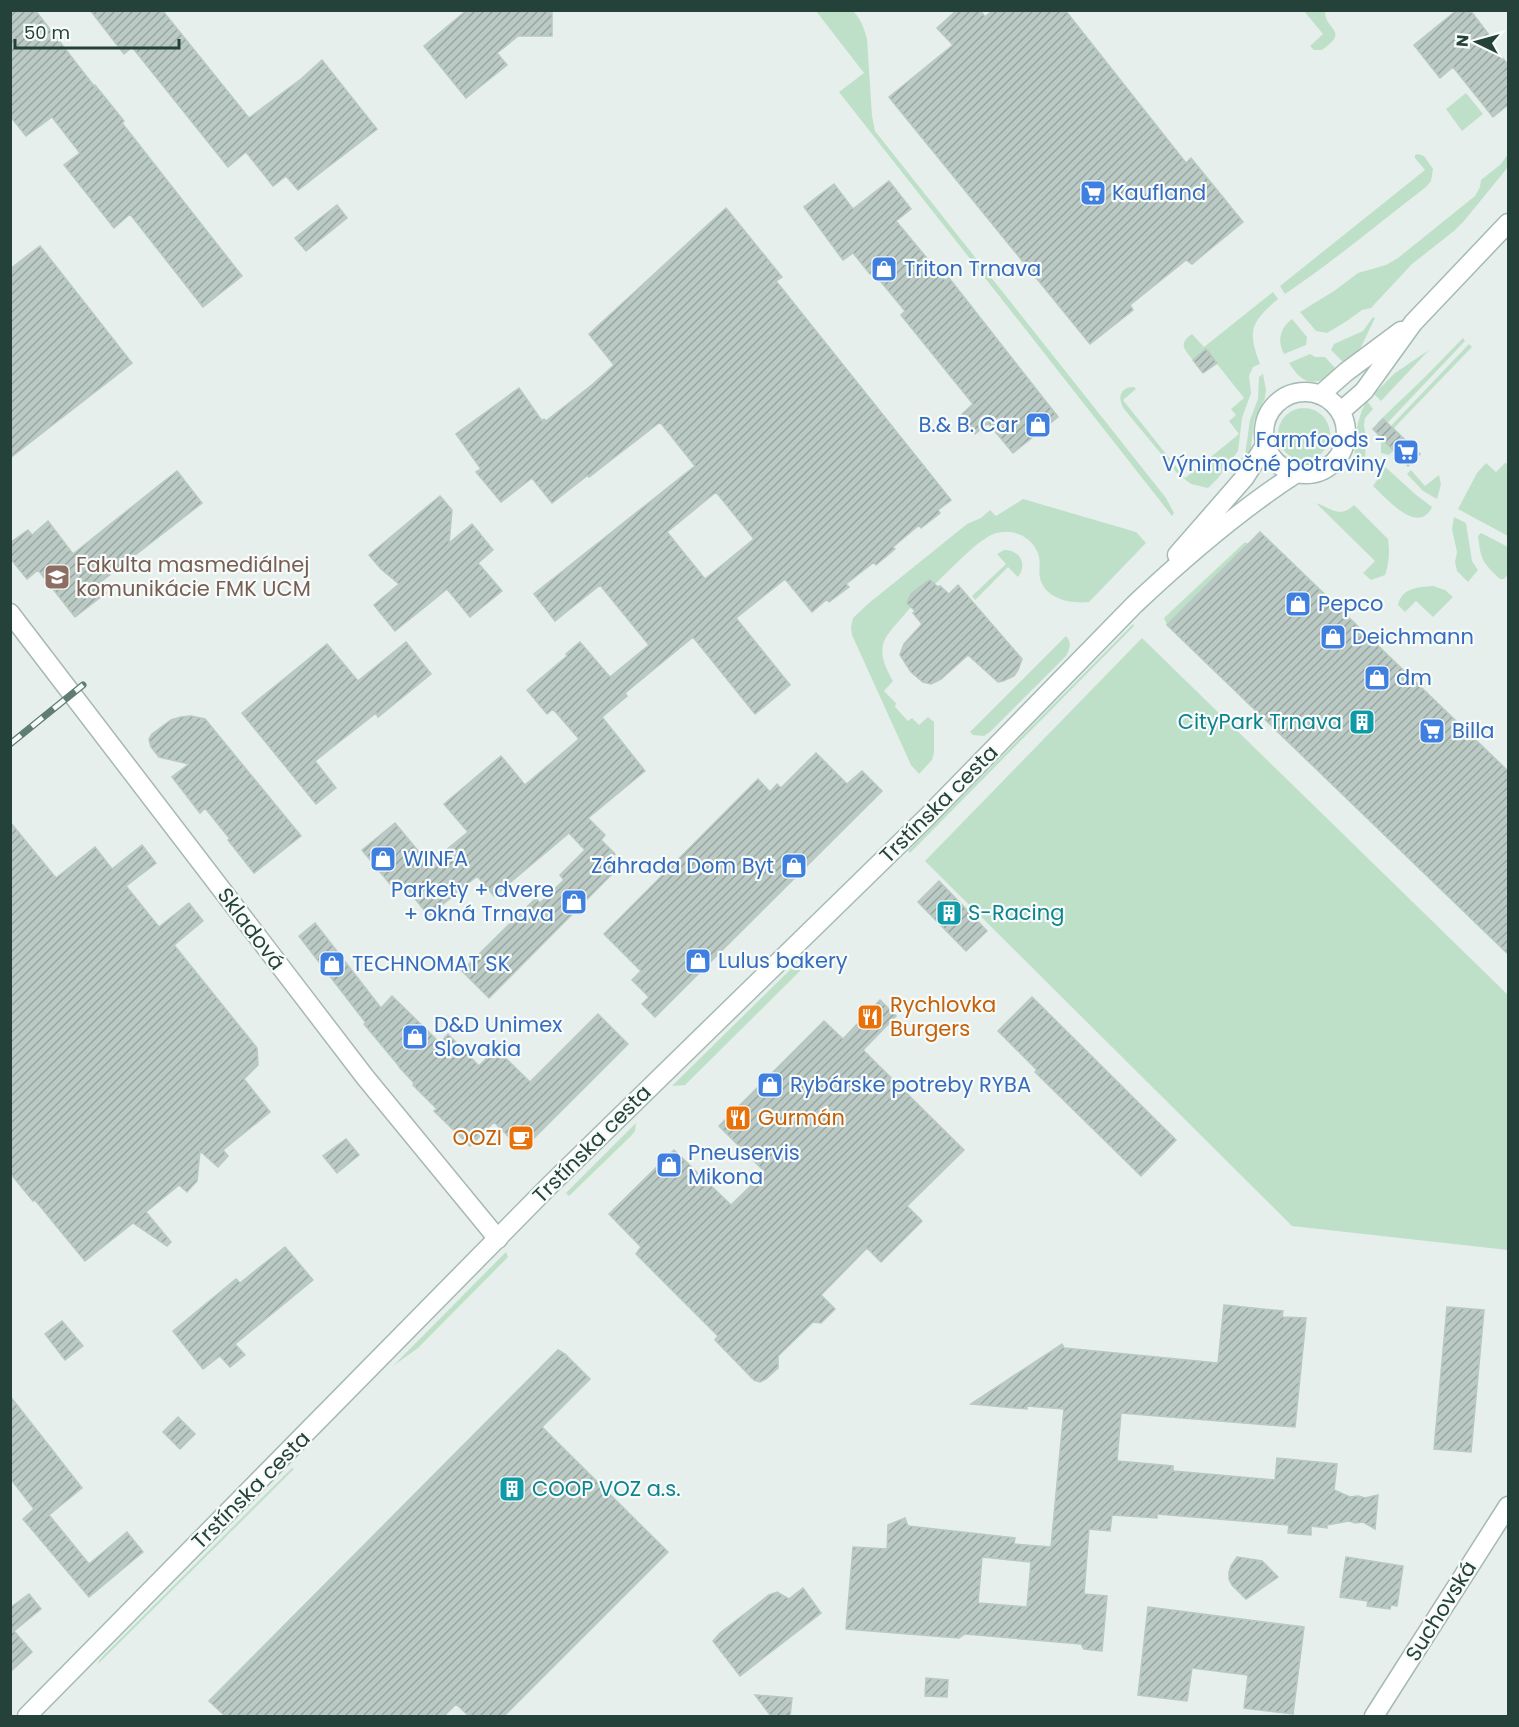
<svg xmlns="http://www.w3.org/2000/svg" width="1519" height="1727" font-family="Poppins,sans-serif">
<style>
.grass{fill:#bfe0c8}
.building{fill:url(#building-hatch);stroke:#b8c9c2;stroke-width:1.5;fill-rule:evenodd}
.lines{fill:none;stroke-linecap:round;stroke-linejoin:round}
.minor-casing{stroke:#a8b8b2;stroke-width:21}
.tertiary-casing{stroke:#a8b8b2;stroke-width:21}
.secondary-casing{stroke:#a4bbb3;stroke-width:21}
.minor{stroke:#fff;stroke-width:18}
.tertiary{stroke:#fff;stroke-width:18}
.secondary{stroke:#fff;stroke-width:18}
.rail-casing{stroke:#5f7d75;stroke-width:7}
.rail{stroke:#f7fbf9;stroke-width:4.5;stroke-dasharray:14;stroke-linecap:butt}
.labels{text-anchor:middle;stroke-width:4.5;stroke-linejoin:round;paint-order:stroke}
.shop-label{font-size:21px;fill:#366cbe;stroke:#f7fbf9;text-anchor:start}
.education-label{font-size:21px;fill:#785e54;stroke:#f7fbf9;text-anchor:start}
.culture-label{font-size:21px;fill:#0d838f;stroke:#f7fbf9;text-anchor:start}
.street-label{font-size:21px;fill:#24423a;stroke:#f7fbf9}
.food-label{font-size:21px;fill:#c56008;stroke:#f7fbf9;text-anchor:start}
</style>
<defs>
<pattern id="building-hatch" width="6" height="6" patternUnits="userSpaceOnUse" patternTransform="scale(1.5)"><rect width="6" height="6" fill="#bbcac4"/><path d="M-1 1l2-2M0 6l6-6M5 7l2-2" fill="none" stroke="#98a6a0"/></pattern>
</defs>
<rect width="100%" height="100%" fill="#e6efeb"/>
<path class="grass" d="M816 11H853C861 19 864 28 867 39L872 116 875 131 1166 498 1174 513 1172 516 839 92 864 73Z
M1304 11H1325C1324 30 1351 30 1322 50H1314L1310 46 1323 34Z
M1466 93 1483 114 1462 131 1446 109Z
M1418 154 1424 156 1433 169 1431 181 1426 187C1379 223 1334 261 1285 294L1280 286 1425 170 1415 158V155Z
M1508 154V167L1464 221 1454 231 1412 264 1371 308 1362 310 1347 321 1327 333 1316 331 1300 312 1334 291 1358 273 1386 265 1398 258 1475 196 1480 187 1481 180 1501 164Z
M1273 292 1278 299C1251 322 1247 330 1260 364L1253 367 1249 376 1251 393 1242 418 1238 451 1218 478 1208 488 1191 484 1177 473 1124 409C1117 398 1120 387 1134 387L1136 389 1123 400 1185 478 1239 434 1229 421 1236 415 1231 409 1244 398 1206 350 1193 360C1184 349 1178 344 1192 334L1204 347Z
M1373 317 1375 318 1361 347 1345 364 1331 350 1334 344 1363 331Z
M1292 319 1307 337 1306 345 1284 354C1277 341 1280 328 1292 319Z
M1463 338 1465 341 1377 434V423L1426 376Z
M1469 344 1472 347 1394 428 1405 439 1389 455 1381 453V442L1388 429Z
M1429 350 1381 401 1374 394 1395 373Z
M1310 354 1315 357H1325L1338 371C1316 386 1304 387 1289 363Z
M1263 374 1266 390 1265 398 1254 421 1250 455 1243 467 1240 460 1245 455 1250 420 1258 399 1259 377Z
M1367 401 1373 409 1365 418 1364 425 1366 439 1365 460 1361 468C1359 464 1356 459 1355 454 1353 441 1359 412 1367 401Z
M1278 434a26 26 0 1 1 52 0a26 26 0 1 1-52 0Z
M1506 462 1508 470V536L1458 509 1477 473 1486 463 1496 472Z
M1382 464 1415 494 1432 507C1418 536 1386 498 1373 486L1380 476Z
M1411 470 1425 486 1439 475 1441 484 1437 499 1423 491 1407 474Z
M1023 499 1136 532 1146 543 1089 602C1070 604 1045 599 1040 578 1038 568 1042 561 1037 551 1028 532 1003 526 986 538 969 549 950 570 935 584L930 580 917 588 911 594V607C886 637 871 643 893 681L884 691 896 703 895 707 908 721 912 718 919 725 928 717 934 722V752L932 760 919 774 911 765 852 635 851 627 853 618 869 603 967 524 981 518 990 510 996 516Z
M1316 503C1332 508 1339 519 1354 505L1388 539C1390 551 1389 564 1385 575L1371 580 1363 573 1375 561Z
M1454 517 1466 523 1472 561 1478 570 1468 582 1457 571 1455 562 1457 552 1452 529Z
M1481 533 1508 547V574L1504 579H1500C1482 562 1481 560 1478 536Z
M1245 542 1248 544 1167 625 1164 618Z
M1004 550C1020 550 1028 564 1018 577L1008 567 975 600 972 596 1006 564 997 554Z
M1433 586 1445 590 1453 597 1433 617 1416 601 1405 612 1398 605C1402 588 1417 587 1433 586Z
M1133 624 1134 626 910 853 908 851Z
M1066 636C1072 642 1070 649 1066 656L991 731 984 736 973 735 970 732Z
M1142 638 1508 995V1250L1292 1226 925 861Z
M797 963 800 966 801 970 685 1085 672 1086Z
M636 1123 635 1131 631 1136 569 1196 566 1193Z
M506 1252 508 1257 418 1348 393 1366Z
M292 1468 294 1469 98 1664 99 1661 104 1655Z"/>
<path class="building" d="M10 10H35L94 86 95 85 124 121 122 123 242 276 203 307 130 214 114 228 64 165 80 153 52 117 26 136 10 116Z
M90 10H162L249 118 301 79 322 60 377 129 298 190 286 176 273 186 246 152 228 167 132 47 124 54Z
M467 10H552V36H518L497 53 507 65 466 98 424 46Z
M957 10H980L985 17 993 10H1065L1186 163 1191 158 1243 222 1192 264 1186 260 1130 305 1133 310 1090 344 889 97 953 45 937 28Z
M1457 10H1470L1493 40 1490 42 1509 66V104L1493 117 1453 67 1440 78 1414 45Z
M889 181 911 209 896 221 945 280 949 278 1058 417 1013 453 988 423 975 434 960 416 973 404 901 315 905 311 873 272 870 274 853 253 843 260 804 207 834 184 853 209Z
M337 205 347 218 306 251 295 238Z
M726 208 782 277 776 281 951 500 938 510 940 513 921 528 919 525 893 547 895 549 876 565 874 562 846 584 849 587 829 602 827 599 812 612 785 579 736 618 790 685 755 714 693 637 625 693 627 696 602 717 645 771 588 818 605 835 601 840 615 854 610 858 619 867 489 998 462 971 536 898 540 903 564 880 560 875 585 850 569 833 494 896 477 876 429 916 398 878 390 884 362 850 395 823 429 864 468 832 444 804 501 756 525 785 579 739 553 709 547 714 527 690 567 656 566 654 580 642 610 677 649 645 600 585 555 621 534 594 695 466 660 422 589 477 588 475 552 503 532 478 501 502 476 472 481 469 456 434 519 388 542 421 544 419 546 421 593 384 614 365 589 334ZM716 492 754 539 705 579 667 532Z
M40 246 132 363 10 458V269Z
M1206 349 1217 363 1203 373 1193 360Z
M1383 419 1420 454 1408 466 1373 429Z
M177 471 202 503 98 584 106 593 75 617 38 570 27 579 10 558V543L28 530 32 535 48 521 73 554Z
M440 496 452 510 449 543 472 524 493 550 478 563 502 591 470 617 447 589 395 631 374 605 399 584 381 569 369 555Z
M1260 532 1509 772V955L1167 625Z
M930 580 938 587 940 586 949 594 958 585 1022 659 1018 670 1014 676 1003 681 998 682 968 655 941 679 931 684 923 682 911 672 900 655 904 644 922 624 913 613 915 611 907 603 911 594 918 588Z
M406 642 431 674 378 717 376 713 315 761 336 788 316 804 242 713 327 644 358 681Z
M191 716 205 719 301 836 254 873 228 840 230 839 205 808 200 813 172 777 189 764 159 757 151 747 149 739 152 734 171 720 181 717Z
M816 753 847 784 862 771 882 791 655 1017 642 1004 649 997 632 980 641 971 604 934 758 779 770 792 777 784 781 788Z
M10 822 56 878 95 847 112 869 142 845 156 863 126 886 159 927 189 903 203 921 174 945 257 1048 258 1065 244 1079 270 1112 223 1150 228 1156 218 1167 200 1151 197 1181 187 1192 179 1185 146 1212 171 1242 167 1246 133 1223 85 1261 35 1200 33 1201 10 1173Z
M939 881 987 931 966 951 918 902Z
M315 923 381 1008 392 996 440 1043 448 1034 479 1066 496 1049 530 1082 598 1014 628 1044 522 1150 494 1122 470 1146 434 1111 437 1109 413 1085 414 1083 399 1067V1066L364 1024 366 1023 299 936Z
M1032 997 1176 1140 1141 1176 1035 1072 1037 1070 998 1031Z
M880 1000 896 1016 863 1050 964 1150 907 1206 922 1221 881 1262 867 1248 821 1295 835 1309 821 1323 813 1322 778 1356V1368L766 1379 760 1382 754 1380 715 1340 718 1336 636 1254 641 1247 609 1214 674 1150 731 1205 765 1172 719 1126 824 1021 843 1039Z
M346 1139 359 1155 337 1173 323 1156Z
M285 1247 313 1280 235 1344 245 1355 230 1367 220 1356 203 1369 173 1331 236 1279 240 1283Z
M1224 1305 1283 1311 1282 1317 1306 1318 1295 1427 1121 1413 1117 1461 1173 1466V1471L1275 1480 1277 1458 1337 1464 1334 1490 1350 1497 1358 1496 1365 1498 1378 1495 1375 1529 1363 1522 1355 1523 1349 1521 1327 1525V1528L1311 1526V1535L1288 1533 1289 1525 1157 1514V1518L1112 1515 1110 1531 1089 1529 1084 1594 1107 1596 1102 1651 1084 1649 1081 1644 965 1634 959 1638 846 1629 853 1547 887 1549 888 1525 905 1518 908 1526 1015 1538 1014 1544 1051 1547 1064 1409 1027 1406V1409L971 1404 1062 1344 1064 1348 1218 1363ZM982 1557 1031 1562 1027 1607 978 1603Z
M1447 1307 1484 1310 1471 1452 1434 1449Z
M62 1321 83 1346 65 1360 45 1334Z
M558 1350 565 1354 590 1379 542 1427 668 1552 504 1716H469L456 1704 444 1716H225L209 1701Z
M10 1396 82 1488 49 1515 89 1564 127 1532 143 1552 89 1597 23 1519 34 1509 10 1478Z
M178 1417 195 1434 180 1449 163 1432Z
M1237 1557 1262 1561 1278 1577 1246 1599 1232 1585 1229 1579V1572L1231 1566Z
M1346 1557 1403 1566 1397 1606 1391 1605 1390 1609 1367 1606 1368 1601 1340 1597Z
M803 1588 821 1613 740 1676 713 1641 720 1633 769 1595 777 1592 789 1599Z
M29 1594 41 1609 14 1631 32 1652 10 1672V1608Z
M1148 1607 1304 1627 1293 1714 1244 1708 1248 1675 1192 1668 1187 1701 1138 1695Z
M926 1678 948 1680 947 1697 925 1696Z
M755 1695 792 1698 790 1716H771Z"/>
<g class="lines">
<g class="minor-casing">
<path id="minor" d="M10 613 365 1077 498 1239"/>
</g>
<g class="tertiary-casing">
<path id="tertiary" d="M1374 1716 1508 1506"/>
</g>
<g class="secondary-casing">
<path id="secondary" d="M1264 433a41 41 0 1 1 82 0a41 41 0 1 1-82 0Z
M1320 395 1346 372 1401 331
M1340 412 1364 391 1413 323 1508 223
M1177 555 1245 477 1266 444
M27 1716 549 1186 927 817 1135 604C1185 557 1239 510 1297 473"/>
</g>
<use href="#minor" class="minor"/>
<use href="#tertiary" class="tertiary"/>
<use href="#secondary" class="secondary"/>
<g class="rail-casing">
<path id="rail" d="M10 744 83 685"/>
</g>
<use href="#rail" class="rail"/>
</g>
<defs>
<g id="supermarket-square" transform="scale(1.35)"><rect x="-9" y="-9" width="18" height="18" rx="4" fill="#3f7fe0" stroke="#f7fbf9"/><path d="M-6-5.5h2.5l.6 2H6L4.5 2H-2.5L-4.4-4H-6ZM-1.5 3.2a1.3 1.3 0 1 0 .1 0ZM3 3.2a1.3 1.3 0 1 0 .1 0Z" fill="#fff"/></g>
<g id="shop-square" transform="scale(1.35)"><rect x="-9" y="-9" width="18" height="18" rx="4" fill="#3f7fe0" stroke="#f7fbf9"/><path d="M-5-2.5h2.3a2.7 3.5 0 0 1 5.4 0H5L5.5 6h-11ZM-1.5-2.5h3a1.5 2.3 0 0 0-3 0Z" fill="#fff"/></g>
<g id="university-square" transform="scale(1.35)"><rect x="-9" y="-9" width="18" height="18" rx="4" fill="#8d6e63" stroke="#f7fbf9"/><path d="M0-5L7-2L0 1L-7-2ZM-4 1L0 2.5L4 1V4Q0 6-4 4Z" fill="#fff"/></g>
<g id="building-square" transform="scale(1.35)"><rect x="-9" y="-9" width="18" height="18" rx="4" fill="#0f9aa8" stroke="#f7fbf9"/><path d="M-4-6H4V6H1V3H-1V6H-4ZM-2.5-4.3h1.7v1.8h-1.7ZM.8-4.3h1.7v1.8H.8ZM-2.5-1h1.7V.8h-1.7ZM.8-1h1.7V.8H.8Z" fill="#fff"/></g>
<g id="restaurant-square" transform="scale(1.35)"><rect x="-9" y="-9" width="18" height="18" rx="4" fill="#e8710a" stroke="#f7fbf9"/><path d="M-5-6h1v4h1v-4h1v4h1v-4h1v5L-1.5 .5V6h-2V.5L-5-1ZM5-6V6H3V1.5H1.5Q1.5-4 5-6Z" fill="#fff"/></g>
<g id="cafe-square" transform="scale(1.35)"><rect x="-9" y="-9" width="18" height="18" rx="4" fill="#e8710a" stroke="#f7fbf9"/><path d="M-5.5-4.5H6V0H3Q3 3.5 0 3.5H-2.5Q-5.5 3.5-5.5 0ZM3-3.2v2h1.7v-2ZM-6 4.5H4V6H-6Z" fill="#fff"/></g>
</defs>
<g fill-rule="evenodd">
<use href="#supermarket-square" x="1093" y="193"/>
<use href="#shop-square" x="884" y="269"/>
<use href="#shop-square" x="1038" y="425"/>
<use href="#supermarket-square" x="1406" y="452"/>
<use href="#university-square" x="57" y="577"/>
<use href="#shop-square" x="1298" y="604"/>
<use href="#shop-square" x="1333" y="637"/>
<use href="#shop-square" x="1377" y="678"/>
<use href="#building-square" x="1362" y="722"/>
<use href="#supermarket-square" x="1432" y="731"/>
<use href="#shop-square" x="383" y="859"/>
<use href="#shop-square" x="794" y="866"/>
<use href="#shop-square" x="574" y="902"/>
<use href="#building-square" x="949" y="913"/>
<use href="#shop-square" x="698" y="961"/>
<use href="#shop-square" x="332" y="964"/>
<use href="#restaurant-square" x="870" y="1017"/>
<use href="#shop-square" x="415" y="1037"/>
<use href="#shop-square" x="770" y="1085"/>
<use href="#restaurant-square" x="738" y="1118"/>
<use href="#cafe-square" x="521" y="1138"/>
<use href="#shop-square" x="669" y="1165"/>
<use href="#building-square" x="512" y="1489"/>
</g>
<g class="labels">
<g class="shop-label">
<text x="1112" y="200">Kaufland</text>
<text x="904" y="276">Triton Trnava</text>
<text x="1018" y="432" text-anchor="end">B.&amp; B. Car</text>
<text x="1386" y="447" text-anchor="end">Farmfoods -<tspan x="1386" dy="24">Výnimočné potraviny</tspan></text>
<text x="1318" y="611">Pepco</text>
<text x="1352" y="644">Deichmann</text>
<text x="1396" y="685">dm</text>
<text x="1452" y="738">Billa</text>
<text x="403" y="866">WINFA</text>
<text x="774" y="873" text-anchor="end">Záhrada Dom Byt</text>
<text x="554" y="897" text-anchor="end">Parkety + dvere<tspan x="554" dy="24">+ okná Trnava</tspan></text>
<text x="718" y="968">Lulus bakery</text>
<text x="352" y="971">TECHNOMAT SK</text>
<text x="434" y="1032">D&amp;D Unimex<tspan x="434" dy="24">Slovakia</tspan></text>
<text x="790" y="1092">Rybárske potreby RYBA</text>
<text x="688" y="1160">Pneuservis<tspan x="688" dy="24">Mikona</tspan></text>
</g>
<g class="education-label">
<text x="76" y="572">Fakulta masmediálnej<tspan x="76" dy="24">komunikácie FMK UCM</tspan></text>
</g>
<g class="culture-label">
<text x="1342" y="729" text-anchor="end">CityPark Trnava</text>
<text x="968" y="920">S-Racing</text>
<text x="532" y="1496">COOP VOZ a.s.</text>
</g>
<g class="street-label">
<text transform="translate(939 804) rotate(-45)" y="7">Trstínska cesta</text>
<text transform="translate(251 929) rotate(53)" y="7">Skladová</text>
<text transform="translate(592 1144) rotate(-45)" y="7">Trstínska cesta</text>
<text transform="translate(251 1490) rotate(-45)" y="7">Trstínska cesta</text>
<text transform="translate(1441 1611) rotate(-58)" y="7">Suchovská</text>
</g>
<g class="food-label">
<text x="890" y="1012">Rychlovka<tspan x="890" dy="24">Burgers</tspan></text>
<text x="758" y="1125">Gurmán</text>
<text x="502" y="1145" text-anchor="end">OOZI</text>
</g>
</g>
<rect width="1519" height="1727" fill="none" stroke="#24423a" stroke-width="24"/>
<g transform="translate(1477 42) rotate(275)" stroke="#f7fbf9" stroke-width="4.5" paint-order="stroke">
<path d="M0-4.5L10 22L0 15L-10 22Z" fill="#24423a"/>
<text y="-9" font-size="16" font-weight="bold" text-anchor="middle" fill="#24423a">N</text>
</g>
<path d="M15 39v9h164v-9" fill="none" stroke="#24423a" stroke-width="3"/>
<text x="24" y="39" font-size="18" fill="#24423a" stroke="#f7fbf9" stroke-width="4.5" paint-order="stroke">50 m</text>
</svg>
